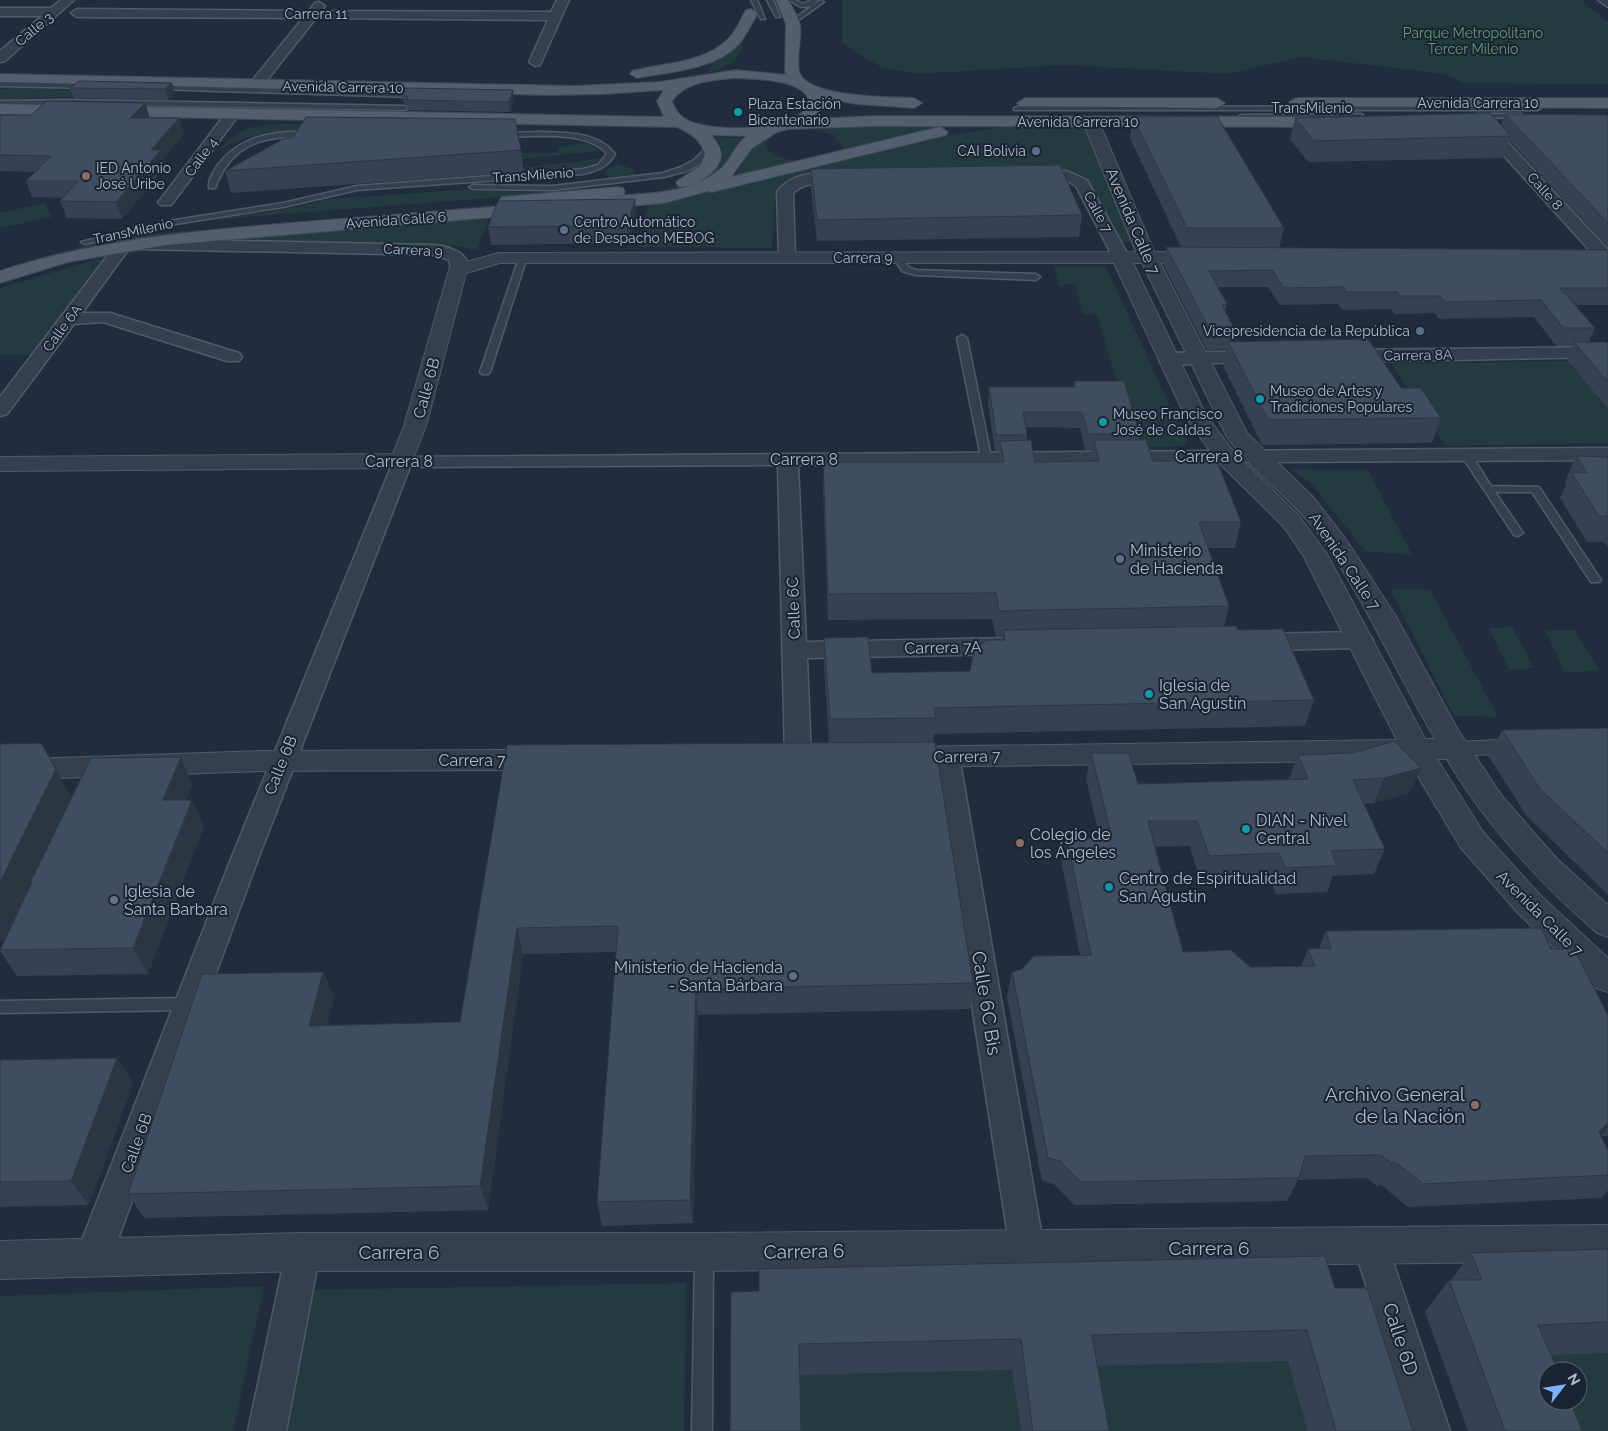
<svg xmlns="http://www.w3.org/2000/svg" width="1608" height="1431" font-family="Raleway,sans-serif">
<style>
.green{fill:#233b3f;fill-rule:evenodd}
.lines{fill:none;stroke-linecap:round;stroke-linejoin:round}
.service-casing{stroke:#505a68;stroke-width:3}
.pedestrian-casing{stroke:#505a68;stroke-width:2}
.minor-casing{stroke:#505a68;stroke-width:3}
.tertiary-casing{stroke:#505a68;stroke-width:2}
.primary-casing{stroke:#3e4856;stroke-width:2}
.service{fill:#353f4d;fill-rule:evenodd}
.pedestrian{fill:#353f4d;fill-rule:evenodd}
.minor{fill:#353f4d;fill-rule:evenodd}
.tertiary{fill:#353f4d;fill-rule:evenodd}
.primary{fill:#535e6e;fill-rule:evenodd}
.wall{fill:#364253;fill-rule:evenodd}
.shaded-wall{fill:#2c3643}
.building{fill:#3f4d60;stroke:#2c3643}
.culture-dot{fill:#0f9aa8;stroke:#1a2432;stroke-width:2}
.service-dot{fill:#5c6f8a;stroke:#1a2432;stroke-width:2}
.education-dot{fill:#8d6e63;stroke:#1a2432;stroke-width:2}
.worship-dot{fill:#6b7280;stroke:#1a2432;stroke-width:2}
.labels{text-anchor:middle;stroke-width:4;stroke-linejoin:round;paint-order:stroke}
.far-street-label{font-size:14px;fill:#b0bac9;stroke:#1a2432}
.far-park-label{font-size:14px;fill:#659c72;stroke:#1a2432}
.far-poi-label{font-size:14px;fill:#b0bac9;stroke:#1a2432;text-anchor:start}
.street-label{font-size:16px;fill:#b0bac9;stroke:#1a2432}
.poi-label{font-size:16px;fill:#b0bac9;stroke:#1a2432;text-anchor:start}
.near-street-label{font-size:19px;fill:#b0bac9;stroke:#1a2432}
.near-poi-label{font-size:19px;fill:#b0bac9;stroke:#1a2432;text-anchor:end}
</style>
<rect width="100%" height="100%" fill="#212d3e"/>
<path class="green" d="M842 0H1581L1608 22V84L1464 83 1445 74 1301 57 1229 74 1064 65 917 74 881 67 842 43Z
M743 41C742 59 726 68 710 72L712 66 705 61 729 52Z
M13 87 82 91 76 97 0 99V90Z
M288 124 580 130H284C261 133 241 138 220 149 242 124 256 126 288 124Z
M877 126 951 127 845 152C837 134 825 130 806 128Z
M1007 127 1085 128 1131 242H1120L1081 178 1068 172 812 174C797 177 782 178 775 193L772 248 638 247 648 205 941 136Z
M771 136 766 144C767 156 790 160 800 162L730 178 736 174 751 148Z
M716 138H746C729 150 732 159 721 171 703 189 658 194 633 198L127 240 85 248 0 273V270C42 256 84 245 128 236L660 191 698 181 719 165 722 148Z
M583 143 594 146 599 151 522 159V153H557L560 147Z
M602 158C585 175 547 171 524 172L523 168Z
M617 164 633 169 639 179 609 182 606 170Z
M459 190 556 193 194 221 281 210 330 199Z
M45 203 52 217 0 228V213Z
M489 217 477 250 452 245 220 240Z
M112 255 33 355H0V288Z
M1054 266 1106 267 1187 443 1185 446 1136 448 1097 315 1083 314 1075 285 1066 283 1063 286H1059Z
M1568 361 1608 410V443L1446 446 1392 364Z
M1291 469 1368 470 1412 555 1365 551 1311 483Z
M1390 589H1430L1498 717 1454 716Z
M1512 627 1534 668 1509 670 1489 628Z
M1545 630H1575L1599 671 1565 672Z
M686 1283 684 1431H284L309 1290Z
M264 1286 233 1431H0V1296Z
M1608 1353V1431H1540L1511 1356ZM1548 1371H1578V1401H1548Z
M1288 1361 1307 1431H1092L1081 1366Z
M1012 1370 1021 1431H801L799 1375Z"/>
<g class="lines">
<g class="service-casing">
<path id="service" d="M751 0H757L765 19H761Z
M767 0H773L780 17H776Z
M789 0H795L803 4 811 0H817L814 4 821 0 824 2 793 24 791 21 812 6 801 7Z
M0 82 90 84 93 86 90 88 0 86Z
M157 86 412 93 415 95 412 97 155 89 154 88Z
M71 100 405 106 408 108 405 110 71 104 0 105V101Z
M1016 107 1538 106 1541 108 1538 110H1014V108Z
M1361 114 1363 115V117L1241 119 1238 117 1241 115Z
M1476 114H1521L1524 116 1521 118 1474 117V115Z
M285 132H311L315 134 311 136C265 136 233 141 215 188H209C208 180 213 173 217 166 234 143 257 135 285 132Z
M544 132C569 133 598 132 615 154 608 167 597 171 583 174L357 190 283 207 169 225 85 244 81 242 169 221 283 203 357 186 583 169 598 165 607 154C587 129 530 137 501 137L497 135 501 133Z
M710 144 717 146 700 164 687 171 664 177 553 190 473 189 469 187 473 185 553 186 663 173 681 167 694 160Z
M520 255 527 257 490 372 488 374H482L480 372Z
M895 256H901L908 267 916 270 1036 274 1040 277 1036 280 915 275 902 271 894 258Z
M962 335 967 338 991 457 986 460 981 457 957 338Z
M1466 452 1470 453 1491 486 1539 487 1601 580 1599 582H1591L1532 492H1495L1523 533 1518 536 1514 535 1461 455Z
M187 998 192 999 195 1004 192 1009 187 1010 0 1013V1001Z
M704 1246 710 1249 713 1255 712 1431H692L695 1255 698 1249Z"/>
</g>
<g class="pedestrian-casing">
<path id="pedestrian" d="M1519 739 1526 741 1529 746 1526 751 1519 753 1455 756 1448 754 1445 749 1448 744 1455 742Z"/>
</g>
<g class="minor-casing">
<path id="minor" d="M61 0H74L5 61 0 62V51L42 16H0V8H51Z
M557 0H569L540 65 535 66 529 62 548 20 316 18 260 89 255 90 248 86 303 18 77 17 71 13 77 9 309 11 315 3 319 2 325 6 321 11 551 12Z
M1598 0H1608V7Z
M234 108 241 112 171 205H161L158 202 161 199 229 109Z
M1483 120 1488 121 1608 250V265L1602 264 1478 127 1476 124Z
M1030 171H1067L1087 180 1129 257 1127 261H1115L1113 257 1076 186 1064 179 1025 178 1023 175 1025 172Z
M830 172H845L853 177C844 188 809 176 793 193L795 258 793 262H781L779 258 777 192C789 175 811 173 830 172Z
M138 239 435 245C448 246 477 255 464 274H452L449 260 435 255 138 249 131 246 82 313H110L239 353 242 357 239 361H227L103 322 74 324 7 414 0 416V397L118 242 124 240 131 243Z
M1608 347V357L1345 362 1339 360 1336 356 1339 352 1345 350Z
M1258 351 1264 353 1267 357 1264 361 1168 365 1161 363 1159 359 1161 355 1168 353Z
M1608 448V460L798 465 806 642 1012 638 1020 640 1024 646 1020 652 1012 654 807 658 811 758 807 765 798 767 789 765 785 758 778 465 410 467 258 859 111 1258 105 1270 93 1275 81 1270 75 1258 231 859 395 457Z
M1361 632 1369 635 1373 640 1369 645 1361 648 1254 650 1246 647 1242 642 1246 637 1254 634Z
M946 747 955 749 959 756 1044 1249 1039 1261 1027 1266 1015 1261 1010 1249 933 756 937 749Z
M1371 1230 1383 1235 1388 1247 1450 1431H1412L1354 1247 1359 1235Z
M303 1235 315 1240 320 1252 286 1431H248L286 1252 291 1240Z"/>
</g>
<g class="tertiary-casing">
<path id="tertiary" d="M1091 117 1099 122 1154 252H1202L1208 253 1211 257 1208 261 1202 262 1160 263 1247 433 1313 497 1345 538 1395 615 1458 730 1502 796 1557 859 1608 905V937L1597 933C1539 882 1486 826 1447 759H1437L1483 832 1540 895 1608 958V992L1596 988 1518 913 1461 848 1408 760 901 767 891 764 887 757 891 750 901 747 1397 740 1303 555 1283 526 1217 461 1185 416 1114 263H500L466 273 426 426 410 466 402 468 0 471V457L393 454 404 426 449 270 451 266 499 253 1136 252 1083 122ZM1133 263H1142L1226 435C1251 472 1290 496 1317 532 1364 597 1395 670 1435 739H1425L1327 554 1299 516 1233 451 1206 415Z
M541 750 551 753 555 760 551 767 541 770 262 771 0 780V760L262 751Z
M1608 1225V1261L704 1271H303L0 1279V1241L303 1233H704Z"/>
</g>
<g class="primary-casing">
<path id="primary" d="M776 0H788C792 7 798 16 800 25 802 39 796 56 799 71 805 98 891 97 914 98L922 103 914 108 857 104 823 98V106L813 119 875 116 1332 117 1340 122 1332 127 875 126 788 129 777 132 752 148 731 177 940 127 948 132 946 135 712 192 708 191 664 203 598 209 592 208 589 204 592 200C636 190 679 200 718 171 731 162 734 145 747 136L711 135C716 141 722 149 721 156 719 173 693 189 678 186L676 182 700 166 705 155C702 140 690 133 677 127L0 114V104L664 117 657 101 664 90 603 94 548 95 0 82V74L575 86 659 82 736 70 787 75 785 72 786 24ZM736 78C754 79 799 79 808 98 810 103 809 108 804 111 781 131 715 132 689 121 679 116 675 110 672 101 686 81 713 80 736 78Z
M751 9 758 13C751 24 746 37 737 46 713 70 668 72 637 78L630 74 632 71C662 63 704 63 727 40 736 32 740 20 746 10Z
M1025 98H1217L1225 103 1217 108 1020 106 1017 103Z
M1297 98H1608V108L1292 106 1289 103 1292 100Z
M617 187 623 188 625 192 623 196 531 204 539 209 536 213 530 214 166 245 68 262 0 283V271C94 240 192 231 291 223 363 217 435 211 506 206L499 201 502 197Z"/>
</g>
<use href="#service" class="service"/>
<use href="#pedestrian" class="pedestrian"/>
<use href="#minor" class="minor"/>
<use href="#tertiary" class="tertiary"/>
<use href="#primary" class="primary"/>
</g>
<path class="wall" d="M172 83 175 93 168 100 74 98 70 88Z
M513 90 514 101 510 112 408 110 407 106 404 104 402 94Z
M145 103 150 118 184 134 163 158 166 166 122 219 67 218 60 201 63 198 32 197 26 181 35 172 0 171V115H31Z
M1505 114 1608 115V247L1510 141 1504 158 1308 162 1290 139 1295 118 1501 125Z
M1133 117 1284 228 1279 248 1608 250V305H1575L1595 328 1589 342 1608 343V409L1567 360 1573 346H1556L1534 317 1439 319 1435 313 1395 314 1391 309 1342 310 1338 304 1280 305 1268 287H1218L1227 304 1225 311 1236 332 1234 342 1401 388 1441 418 1432 443 1262 445 1223 366 1227 349 1207 350 1163 264 1166 247H1181L1130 138Z
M521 150 524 172 231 193 225 171Z
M811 169 1082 215 1079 237 817 241 811 190Z
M636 216 629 243 491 245 488 227Z
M1074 381 1140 434 1139 440 1153 461 1241 522 1235 548H1208L1229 606 1224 626 1238 630 1314 700 1305 726 934 734 933 742 973 983 970 1009 698 1015 693 1223 602 1226 597 1202 616 952 523 954 488 1210 144 1218 128 1194 323 972 334 997 327 1025 460 1022 507 745 829 743 824 664V638L872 673 970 671 1001 640 1002 637H996L992 619 828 620 823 488V462H998L999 451H995L988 402 989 387H1073ZM1026 427 1080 428 1085 450H1092L1090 461 1035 462 1027 440V435Z
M1576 456 1608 457V548L1604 542H1587L1560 498 1566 484 1565 482Z
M1608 728V895L1526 815 1489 757 1502 730Z
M0 744 72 798 192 784 186 800 204 826 148 974 17 976 0 951V949L6 937 0 941Z
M1091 753 1138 784 1289 779 1298 755 1353 753 1410 793 1374 803 1364 804 1385 849 1374 874 1333 876 1327 892 1276 894 1270 879 1201 881 1189 846 1155 847 1183 952 1250 967 1301 966 1308 949 1319 948 1326 931 1551 949 1608 1015V1136H1601L1608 1150V1190L1602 1198 1408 1207 1380 1184 1378 1187 1367 1178 1298 1180 1287 1201 1074 1205 1054 1184 1042 1181 1007 997 1012 972 1080 955 1062 865 1067 839H1100L1086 779Z
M117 1058 133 1083 89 1205 0 1207V1060Z
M1608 1249V1353L1551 1355 1582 1431H1468L1425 1312 1449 1280H1451L1471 1253Z
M1335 1288 1413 1431H1307L1288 1361 1097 1366 1109 1431H1021L1012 1370 800 1375 731 1292Z"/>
<path class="shaded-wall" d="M172 83 175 93 168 100 165 89Z
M513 90 514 101 510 112 509 102Z
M145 103 150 119 130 118Z
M179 118 184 134 163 158 166 166 122 219 116 202 151 150Z
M635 199 636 216 629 243 628 226Z
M181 757 192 784 175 826 163 800Z
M1421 768 1410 793 1374 803 1384 778Z
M56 769 76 807 20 927 0 941V882Z
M192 800 204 826 148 974 133 948Z
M517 928 523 954 488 1210 480 1186Z
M323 972 334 997 320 1051 309 1026Z
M696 989 698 1015 693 1223 690 1200Z
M117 1058 133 1083 89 1205 71 1181Z
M1608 1123V1127L1601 1136 1581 1156 1599 1132Z
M1394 1161 1380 1184 1378 1187 1392 1163Z"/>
<path class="building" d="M79 81 172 83 165 89 70 88Z
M405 88 513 90 509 102 406 100 408 97 402 94Z
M47 101 145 103 130 118H179L151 150H161L116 202 60 201 78 181H26L51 156 0 155V115H31Z
M1490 113 1511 136 1314 141 1295 118Z
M1505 114 1608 115V223Z
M1217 116 1284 228H1187L1133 117Z
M306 117 515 119 521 150 225 171 285 138 293 137Z
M1060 165 1082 215 817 220 811 169Z
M635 199 628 226 488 227 498 201Z
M1166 247 1608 250V288H1560L1595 328H1563L1541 300 1445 302 1440 296H1400L1397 292H1347L1343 287 1284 288 1272 270 1209 271 1227 304 1222 305 1236 332H1211Z
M1368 339 1401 388H1421L1441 418 1268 420 1228 342Z
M1574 342H1606L1608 343V382Z
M1074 381H1124L1140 434H1088L1082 412H1023L1027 435H996L989 387H1075Z
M1031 440 1035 462 1099 461 1094 440H1146L1153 461H1217L1241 522H1199L1229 606 999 611 996 593 828 594 823 462H1004L1000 441Z
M1576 456 1608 457V516H1599L1571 472 1587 473Z
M1236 626 1238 630 1283 629 1314 700 934 708 936 718 830 719 824 638 868 637 872 673 970 671 974 651 986 640H1005L1003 630Z
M1608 728V853L1540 789 1502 730Z
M1394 741 1421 768 1384 778 1353 780 1385 849 1331 851 1337 866 1285 868 1279 853 1209 856 1197 821H1148L1183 952 1231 950 1250 967 1315 966 1308 949 1331 948 1326 931 1541 928 1551 949H1574L1608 1015V1123L1599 1132 1608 1150V1175L1423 1184 1394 1161 1392 1163 1381 1155 1305 1156 1299 1178 1081 1182 1060 1161 1048 1158 1012 972 1022 969 1034 956 1091 955 1067 839 1112 838 1091 753H1129L1138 784 1308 779 1298 755 1353 753Z
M935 742 973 983 696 989 690 1200 597 1202 618 926 517 928 480 1186 128 1194 202 974 323 972 309 1026 460 1022 507 745Z
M41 743 56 769 0 882V744Z
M181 757 163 800H192L133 948 0 950 32 882 30 883 91 758Z
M117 1058 71 1181 0 1182V1060Z
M1608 1249V1322L1538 1325 1558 1371H1548V1401H1570L1582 1431H1505L1449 1280H1482L1471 1253Z
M1325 1256 1335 1288H1367L1413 1431H1336L1307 1330 1092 1335 1109 1431H1033L1021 1339 799 1344 801 1431H730L731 1292 759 1291V1269Z"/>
<g class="culture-dot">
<circle cx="738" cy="112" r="5"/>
<circle cx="1260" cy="399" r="5"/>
<circle cx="1103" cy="422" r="5"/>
<circle cx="1149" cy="694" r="5"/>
<circle cx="1246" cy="829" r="5"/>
<circle cx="1109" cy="887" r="5"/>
</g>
<g class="service-dot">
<circle cx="1036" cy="151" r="5"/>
<circle cx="564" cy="230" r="5"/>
<circle cx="1420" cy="331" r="5"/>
<circle cx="1120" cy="559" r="5"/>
<circle cx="793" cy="976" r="5"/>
</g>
<g class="education-dot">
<circle cx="86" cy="176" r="5"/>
<circle cx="1020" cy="843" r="5"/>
<circle cx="1475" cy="1105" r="5"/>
</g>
<circle class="worship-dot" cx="114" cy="900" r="5"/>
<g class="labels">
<g class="far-street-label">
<text x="316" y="19">Carrera 11</text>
<text transform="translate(34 29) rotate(-40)" y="5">Calle 3</text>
<text transform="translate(343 87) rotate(1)" y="5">Avenida Carrera 10</text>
<text x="1478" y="108">Avenida Carrera 10</text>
<text x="1312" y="113">TransMilenio</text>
<text x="1078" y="127">Avenida Carrera 10</text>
<text transform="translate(201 157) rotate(-53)" y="5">Calle 4</text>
<text transform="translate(533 175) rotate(-4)" y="5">TransMilenio</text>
<text transform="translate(1545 191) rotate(48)" y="5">Calle 8</text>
<text transform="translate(1098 212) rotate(62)" y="5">Calle 7</text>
<text transform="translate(396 220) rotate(-4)" y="5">Avenida Calle 6</text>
<text transform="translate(133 231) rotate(-12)" y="5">TransMilenio</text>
<text transform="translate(413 250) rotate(3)" y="5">Carrera 9</text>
<text x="863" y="263">Carrera 9</text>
<text transform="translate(62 328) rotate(-53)" y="5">Calle 6A</text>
<text transform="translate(1418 355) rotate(-1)" y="5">Carrera 8A</text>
</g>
<g class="far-park-label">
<text x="1473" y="38">Parque Metropolitano<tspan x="1473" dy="16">Tercer Milenio</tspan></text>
</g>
<g class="far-poi-label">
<text x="748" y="109">Plaza Estación<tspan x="748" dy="16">Bicentenario</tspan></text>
<text x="1026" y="156" text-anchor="end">CAI Bolivia</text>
<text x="96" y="173">IED Antonio<tspan x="96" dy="16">José Uribe</tspan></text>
<text x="574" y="227">Centro Automático<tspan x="574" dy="16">de Despacho MEBOG</tspan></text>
<text x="1410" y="336" text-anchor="end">Vicepresidencia de la República</text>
<text x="1270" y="396">Museo de Artes y<tspan x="1270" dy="16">Tradiciones Populares</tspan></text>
<text x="1113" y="419">Museo Francisco<tspan x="1113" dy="16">José de Caldas</tspan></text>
</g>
<g class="street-label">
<text transform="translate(1133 221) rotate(67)" y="6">Avenida Calle 7</text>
<text transform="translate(426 388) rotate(-75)" y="6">Calle 6B</text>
<text x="1209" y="462">Carrera 8</text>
<text x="804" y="465">Carrera 8</text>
<text x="399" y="467">Carrera 8</text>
<text transform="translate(1345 561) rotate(56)" y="6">Avenida Calle 7</text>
<text transform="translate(793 608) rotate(-92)" y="6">Calle 6C</text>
<text transform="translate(943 647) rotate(-1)" y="6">Carrera 7A</text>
<text transform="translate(967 756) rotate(-1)" y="6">Carrera 7</text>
<text x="472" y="766">Carrera 7</text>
<text transform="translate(280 765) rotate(-68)" y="6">Calle 6B</text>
<text transform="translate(1540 913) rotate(45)" y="6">Avenida Calle 7</text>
<text transform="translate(136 1143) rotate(-70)" y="6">Calle 6B</text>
</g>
<g class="poi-label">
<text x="1130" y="556">Ministerio<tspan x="1130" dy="18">de Hacienda</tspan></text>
<text x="1159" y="691">Iglesia de<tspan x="1159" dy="18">San Agustín</tspan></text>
<text x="1256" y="826">DIAN - Nivel<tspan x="1256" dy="18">Central</tspan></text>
<text x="1030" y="840">Colegio de<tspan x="1030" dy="18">los Ángeles</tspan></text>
<text x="1119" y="884">Centro de Espiritualidad<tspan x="1119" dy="18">San Agustin</tspan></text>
<text x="124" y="897">Iglesia de<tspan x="124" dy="18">Santa Barbara</tspan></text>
<text x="783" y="973" text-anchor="end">Ministerio de Hacienda<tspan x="783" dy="18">- Santa Bárbara</tspan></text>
</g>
<g class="near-street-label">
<text transform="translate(987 1003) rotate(81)" y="7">Calle 6C Bis</text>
<text x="1209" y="1255">Carrera 6</text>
<text transform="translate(804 1251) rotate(-1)" y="7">Carrera 6</text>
<text x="399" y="1259">Carrera 6</text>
<text transform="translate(1401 1339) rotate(72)" y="7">Calle 6D</text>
</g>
<g class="near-poi-label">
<text x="1465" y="1101">Archivo General<tspan x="1465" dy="22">de la Nación</tspan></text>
</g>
</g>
<g transform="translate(1563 1386) rotate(59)"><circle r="24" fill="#1a2432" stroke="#56606e"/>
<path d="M0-4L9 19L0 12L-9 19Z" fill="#7fb0ff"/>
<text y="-8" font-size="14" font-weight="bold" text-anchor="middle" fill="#b0bac9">N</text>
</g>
</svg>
